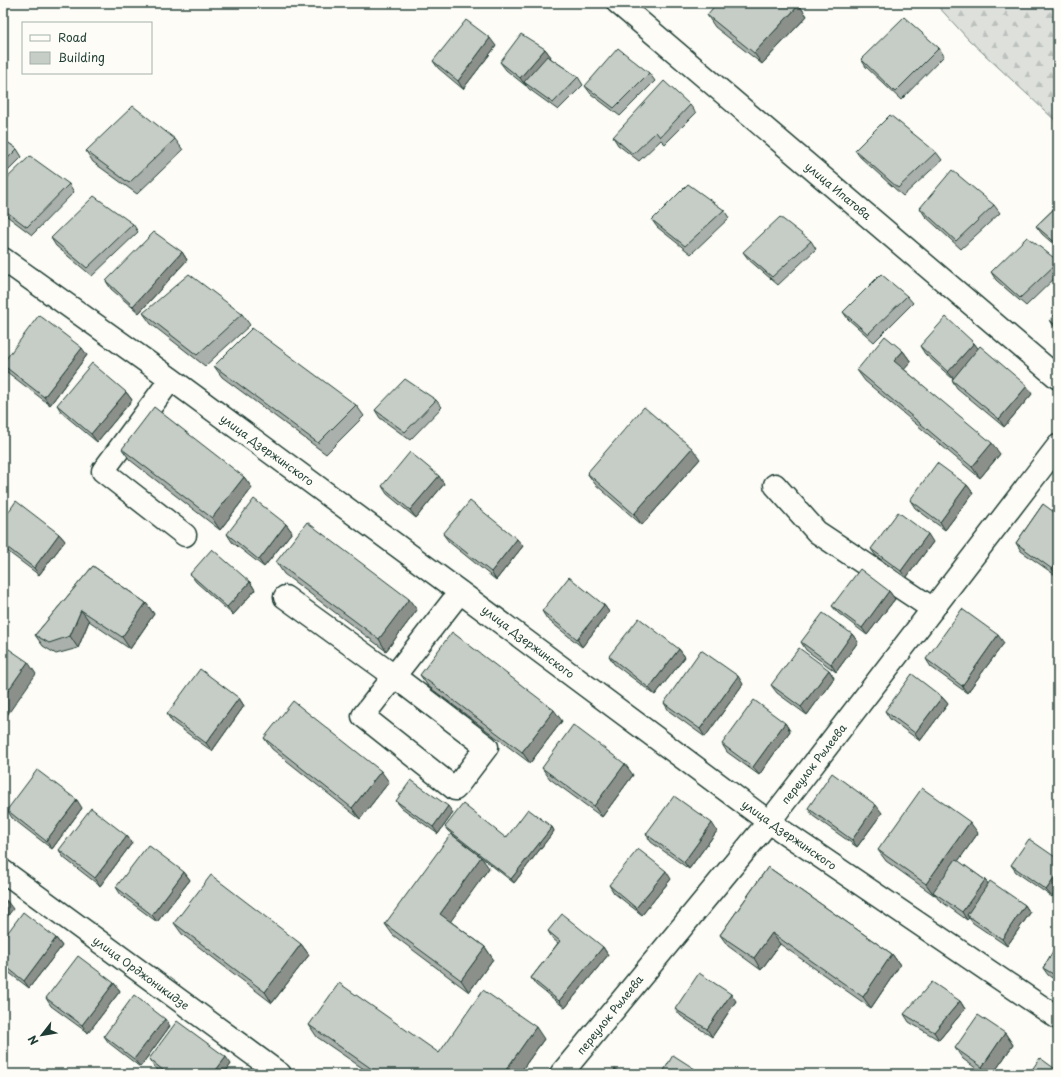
<svg xmlns="http://www.w3.org/2000/svg" width="1061" height="1077" font-family="'Playpen Sans',sans-serif">
<style>
.forest{fill:url(#forest-firs);stroke:#7e8e88}
.lines{fill:none;stroke-linecap:round;stroke-linejoin:round}
.minor-casing{stroke:#1f3d34;stroke-width:25}
.minor{stroke:#fdfcf7;stroke-width:22}
.wall{fill:#aab0ab;stroke:#1f3d34}
.shaded-wall{fill:#8b908b;stroke:#1f3d34}
.building{fill:#c6cdc7;stroke:#1f3d34}
.labels{text-anchor:middle;stroke-width:4;stroke-linejoin:round;paint-order:stroke}
.street-label{font-size:11px;fill:#1f3d34;stroke:#fdfcf7}
</style>
<defs>
<pattern id="forest-firs" width="22" height="20" patternUnits="userSpaceOnUse"><rect width="22" height="20" fill="#dde0db"/><path d="M5 1l3.5 6h-7zM16 11l3.5 6h-7z" fill="#bdc1bd"/></pattern>
</defs>
<rect width="100%" height="100%" fill="#fdfcf7"/>
<filter id="ink" filterUnits="userSpaceOnUse"><feTurbulence type="fractalNoise" baseFrequency=".025" numOctaves="2"/><feDisplacementMap in="SourceGraphic" scale="8" xChannelSelector="R" yChannelSelector="G"/><feConvolveMatrix kernelMatrix="1 2 1 2 8 2 1 2 1" color-interpolation-filters="sRGB"/></filter>
<g filter="url(#ink)">
<path class="forest" d="M935 3H1058V123L969 40Z"/>
<g class="lines">
<g class="minor-casing">
<path id="minor" d="M618 3 1058 378
M3 259 171 379 460 592 769 822 1058 1018
M171 379 103 471 185 535
M775 485 817 532 933 609
M285 597 394 676 487 747 455 789 363 716 460 592
M3 871 280 1074
M561 1074 776 813 1058 446"/>
</g>
<use href="#minor" class="minor"/>
</g>
<path class="wall" d="M799 5 807 16 762 64 715 27 707 15Z
M496 46 463 89 438 68 433 61Z
M939 48 944 56 901 100 866 67 861 59Z
M545 49 551 57 550 58 578 77 583 85 558 110 529 89 526 85V86L506 70 500 62Z
M649 73 655 81 620 116 591 94 585 86Z
M690 105 696 113 665 144 661 140 639 161 618 145 613 137Z
M3 139 17 149 22 157 3 176Z
M175 139 183 150 137 194 93 162 86 151Z
M855 150 936 152 942 160 903 196 860 157Z
M3 182 69 184 74 192 32 235 3 213Z
M994 205 1000 213 961 249 925 216 920 208Z
M1058 205V248L1042 234 1036 226Z
M724 210 729 218 691 254 657 227 652 220Z
M133 224 138 232 92 276 56 246 51 238Z
M811 241 816 249 778 285 749 260 743 252Z
M182 252 187 260 139 313 111 289 106 281Z
M1058 261V275L1026 306 996 280 991 272Z
M907 296 913 303 874 342 848 319 843 312Z
M1058 311V331L1055 328 1050 320Z
M143 313 242 314 250 325 205 366 151 324Z
M974 343 978 349 1032 394 1004 427 957 388 952 380 953 379 925 354 920 346Z
M903 351 911 362 904 369 1000 454 980 478 865 381 857 370Z
M87 355 50 405 7 372 3 366V363Z
M214 366 356 405 364 416 326 454 222 377Z
M126 392 132 400 97 442 62 413 57 405Z
M436 400 442 407 410 440 380 418 375 410Z
M122 449 244 477 252 488 220 530 130 460Z
M700 459 642 525 595 484 587 473Z
M444 484 416 518 387 494 382 486Z
M967 485 973 493 945 530 915 508 910 500Z
M1043 504 1058 577 1021 551 1016 543Z
M3 520 59 534 65 541 39 575 3 548Z
M286 524 292 532 264 567 232 542 227 534Z
M443 534 523 546 496 580 449 542Z
M933 542 906 578 876 556 871 549Z
M276 562 417 610 386 651 284 574Z
M93 566 146 603 154 614 130 649 89 621 78 648 56 654 43 646 35 635Z
M190 574 250 582 255 590 233 615 196 582Z
M889 591 895 599 867 635 838 613 832 606Z
M604 605 609 612 582 647 547 619 542 611Z
M852 634 858 642 836 672 806 650 801 642Z
M1004 643 967 693 931 667 926 659Z
M679 649 685 657 655 695 614 664 609 656Z
M829 670 834 678 807 715 777 693 771 685Z
M420 675 562 721 530 763 428 686Z
M743 684 705 737 669 711 664 703Z
M942 697 948 704 920 741 890 719 885 711Z
M239 698 244 706 212 751 172 722 167 714Z
M785 723 790 731 759 775 727 752 722 744Z
M264 738 389 782 360 819 272 749Z
M542 768 633 775 602 817 550 779Z
M396 801 453 813 438 834 402 808Z
M82 808 52 849 12 818 7 810Z
M808 808 882 813 857 847 813 816Z
M445 827 506 838 552 827 554 831 514 883 448 831Z
M717 831 689 869 651 842 646 834Z
M978 833 958 861 985 880 988 884 1025 905 1030 913 1007 946 973 923 969 918 967 920 938 899 935 894 934 895 886 861 878 850Z
M127 836 132 843 100 886 64 858 59 850Z
M1058 859V888L1052 897 1016 872 1011 865Z
M768 867 892 954 900 965 871 1008 780 944 761 970 728 946 720 935Z
M489 868 450 921 485 947 493 959 469 992 393 935 385 924Z
M184 872 190 880 157 922 121 895 116 887Z
M671 879 642 915 614 893 609 885Z
M174 923 301 944 309 955 272 1003 182 934Z
M548 931 603 947 608 955 565 1008 536 985 531 978 558 943 553 939Z
M56 938 62 946 29 988 3 968V939Z
M1058 943V982L1048 975 1043 968Z
M114 983 120 991 88 1033 51 1006 46 998Z
M736 1001 712 1037 681 1016 675 1009Z
M960 1001 965 1009 939 1040 909 1022 904 1014Z
M309 1025 439 1053 544 1039 519 1074H371L317 1037Z
M170 1026 140 1067 109 1043 104 1036Z
M1005 1033 1013 1045 993 1074H984L963 1059 955 1048Z
M149 1059 231 1064 224 1074H163L154 1067Z"/>
<path class="shaded-wall" d="M799 5 807 16 762 64 754 53Z
M490 38 496 46 463 89 458 81Z
M545 49 551 57 527 84 524 82 526 85V86L520 78Z
M182 252 187 260 139 313 133 306Z
M974 343 980 351 954 379 948 372Z
M82 348 87 355 50 405 44 397Z
M903 351 911 362 902 372 894 361Z
M1027 386 1032 394 1004 427 999 419Z
M126 392 132 400 97 442 91 434Z
M992 443 1000 454 980 478 972 467Z
M692 448 700 459 642 525 634 514Z
M439 476 444 484 416 518 410 510Z
M244 477 252 488 220 530 212 518Z
M967 485 973 493 945 530 940 522Z
M286 524 292 532 264 567 259 560Z
M59 534 65 541 39 575 34 568Z
M928 534 933 542 906 578 901 571Z
M517 539 523 546 496 580 491 572Z
M1058 561V577L1052 569Z
M250 582 255 590 233 615 227 607Z
M889 591 895 599 867 635 862 628Z
M409 599 417 610 386 651 379 639Z
M146 603 154 614 130 649 122 637Z
M604 605 609 612 582 647 577 639Z
M81 610 89 621 78 648 70 636Z
M852 634 858 642 836 672 831 664Z
M998 635 1004 643 967 693 962 686Z
M679 649 685 657 655 695 649 688Z
M28 662 36 674 3 721V698Z
M829 670 834 678 807 715 801 707Z
M738 676 743 684 705 737 700 729Z
M942 697 948 704 920 741 915 733Z
M239 698 244 706 212 751 206 743Z
M554 710 562 721 530 763 522 752Z
M785 723 790 731 759 775 753 767Z
M625 764 633 775 602 817 594 806Z
M381 771 389 782 360 819 352 808Z
M77 800 82 808 52 849 46 841Z
M876 805 882 813 857 847 852 840Z
M448 806 453 813 438 834 433 827Z
M970 822 978 833 935 894 933 892 935 894 934 895 926 884Z
M712 823 717 831 689 869 684 862Z
M552 827 554 831 514 883 511 879Z
M127 836 132 843 100 886 95 878Z
M481 857 489 868 448 925 440 914Z
M666 871 671 879 642 915 636 908Z
M184 872 190 880 157 922 152 915Z
M1058 873V888L1052 897 1046 890Z
M985 880 991 887 967 915 969 918 967 920 962 912Z
M7 901 13 909 3 922V907Z
M1025 905 1030 913 1007 946 1002 939Z
M772 933 780 944 761 970 754 958Z
M56 938 62 946 29 988 24 981Z
M301 944 309 955 272 1003 265 992Z
M485 947 493 959 469 992 461 980Z
M603 947 608 955 565 1008 559 1001Z
M892 954 900 965 871 1008 863 997Z
M114 983 120 991 88 1033 82 1025Z
M731 994 736 1001 712 1037 707 1029Z
M960 1001 965 1009 939 1040 934 1032Z
M165 1019 170 1026 140 1067 134 1059Z
M536 1027 544 1039 519 1074H503Z
M1005 1033 1013 1045 993 1074H987L982 1067Z
M226 1057 231 1064 224 1074H213Z
M698 1071 700 1074H696Z"/>
<path class="building" d="M717 3H796L799 5 754 53 707 15Z
M904 17 939 48 895 92 861 59Z
M466 20 490 38 458 81 433 61Z
M521 34 545 49 520 78 500 62Z
M618 48 649 73 614 108 585 86Z
M547 56 578 77 553 103 524 82Z
M664 81 690 105 660 137 656 132 633 154 613 137Z
M133 106 175 139 129 183 86 151Z
M890 115 936 152 898 188 855 150Z
M3 139 17 149 3 163Z
M30 156 69 184 27 227 3 209V182Z
M952 170 994 205 956 241 920 208Z
M688 184 724 210 685 246 652 220Z
M94 196 133 224 87 268 51 238Z
M1058 205V245L1036 226Z
M780 217 811 241 772 277 743 252Z
M154 232 182 252 133 306 106 281Z
M1027 237 1058 261V262L1020 298 991 272Z
M189 274 242 314 197 355 143 313Z
M881 274 907 296 868 334 843 312Z
M1058 311V328L1050 320Z
M39 315 82 348 44 397 3 365V363Z
M946 317 974 343 948 372 920 346Z
M252 328 356 405 318 443 214 366Z
M885 336 903 351 894 361 992 443 972 467 857 370Z
M980 346 1027 386 999 419 952 380Z
M92 363 126 392 91 434 57 405Z
M405 379 436 400 405 432 375 410Z
M154 407 244 477 212 518 122 449Z
M644 407 692 448 634 514 587 473Z
M410 452 439 476 410 510 382 486Z
M937 463 967 485 940 522 910 500Z
M254 499 286 524 259 560 227 534Z
M16 501 59 534 34 568 3 544V520Z
M470 501 517 539 491 572 443 534Z
M1043 504 1058 515V561L1052 569 1016 543Z
M898 512 928 534 901 571 871 549Z
M307 522 409 599 379 639 276 562Z
M212 549 250 582 227 607 190 574Z
M93 566 146 603 122 637 81 610 70 636 49 643 35 635Z
M860 569 889 591 862 628 832 606Z
M569 577 604 605 577 639 542 611Z
M962 609 998 635 962 686 926 659Z
M823 613 852 634 831 664 801 642Z
M639 618 679 649 649 688 609 656Z
M452 632 554 710 522 752 420 675Z
M3 645 28 662 3 698Z
M799 648 829 670 801 707 771 685Z
M701 650 738 676 700 729 664 703Z
M200 669 239 698 206 743 167 714Z
M912 674 942 697 915 733 885 711Z
M754 700 785 723 753 767 722 744Z
M293 701 381 771 352 808 264 738Z
M573 725 625 764 594 806 542 768Z
M37 770 77 800 46 841 7 810Z
M832 773 876 805 852 840 808 808Z
M411 780 448 806 433 827 396 801Z
M922 788 970 822 926 884 878 850Z
M674 796 712 823 684 862 646 834Z
M463 804 506 838 528 809 552 827 511 879 445 827Z
M91 808 127 836 95 878 59 850Z
M451 834 481 857 440 914 485 947 461 980 385 924Z
M1029 839 1058 859V873L1046 890 1011 865Z
M148 845 184 872 152 915 116 887Z
M638 849 666 871 636 908 609 885Z
M956 859 985 880 962 912 933 892Z
M768 867 892 954 863 997 772 933 754 958 720 935Z
M211 875 301 944 265 992 174 923Z
M990 881 1025 905 1002 939 967 915Z
M3 898 7 901 3 907Z
M23 912 56 938 24 981 3 964V939Z
M562 914 603 947 559 1001 531 978 560 941 548 931Z
M1058 943V977L1043 968Z
M78 956 114 983 82 1025 46 998Z
M699 973 731 994 707 1029 675 1009Z
M932 982 960 1001 934 1032 904 1014Z
M339 983 439 1053 483 990 536 1027 503 1074H379L309 1025Z
M134 995 165 1019 134 1059 104 1036Z
M978 1015 1005 1033 982 1067 955 1048Z
M177 1021 226 1057 213 1074H168L149 1059Z
M673 1055 698 1071 696 1074H662Z
M1040 1058 1058 1071V1074H1029Z
M253 1069 260 1074H249Z
M615 1069 622 1074H612Z"/>
</g>
<g class="labels">
<g class="street-label">
<text transform="translate(838 191) rotate(40)" y="4">улица Ипатова</text>
<text transform="translate(267 450) rotate(36)" y="4">улица Дзержинского</text>
<text transform="translate(528 642) rotate(37)" y="4">улица Дзержинского</text>
<text transform="translate(814 764) rotate(-52)" y="4">переулок Рылеева</text>
<text transform="translate(789 835) rotate(35)" y="4">улица Дзержинского</text>
<text transform="translate(141 973) rotate(36)" y="4">улица Орджоникидзе</text>
<text transform="translate(610 1015) rotate(-51)" y="4">переулок Рылеева</text>
</g>
</g>
<rect width="1061" height="1077" fill="none" stroke="#fdfcf7" stroke-width="16"/>
<rect x="8" y="8" width="1045" height="1061" fill="none" stroke="#1f3d34" stroke-width="1.5" filter="url(#ink)"/>
<rect x="22" y="22" width="130" height="52" fill="#fdfcf7" stroke="#a4b0a9"/>
<rect x="30" y="35" width="20" height="6" fill="#fdfcf7" stroke="#a4b0a9"/>
<text x="58" y="42" font-size="12" fill="#1f3d34">Road</text>
<rect x="30" y="52" width="20" height="12" fill="#c6cdc7" stroke="#a4b0a9"/>
<text x="58" y="62" font-size="12" fill="#1f3d34">Building</text>
<g transform="translate(42 1035) rotate(239)" stroke="#fdfcf7" stroke-width="3" paint-order="stroke">
<path d="M0-3L7 15L0 10L-7 15Z" fill="#1f3d34"/>
<text y="-6" font-size="11" font-weight="bold" text-anchor="middle" fill="#1f3d34">N</text>
</g>
</svg>
